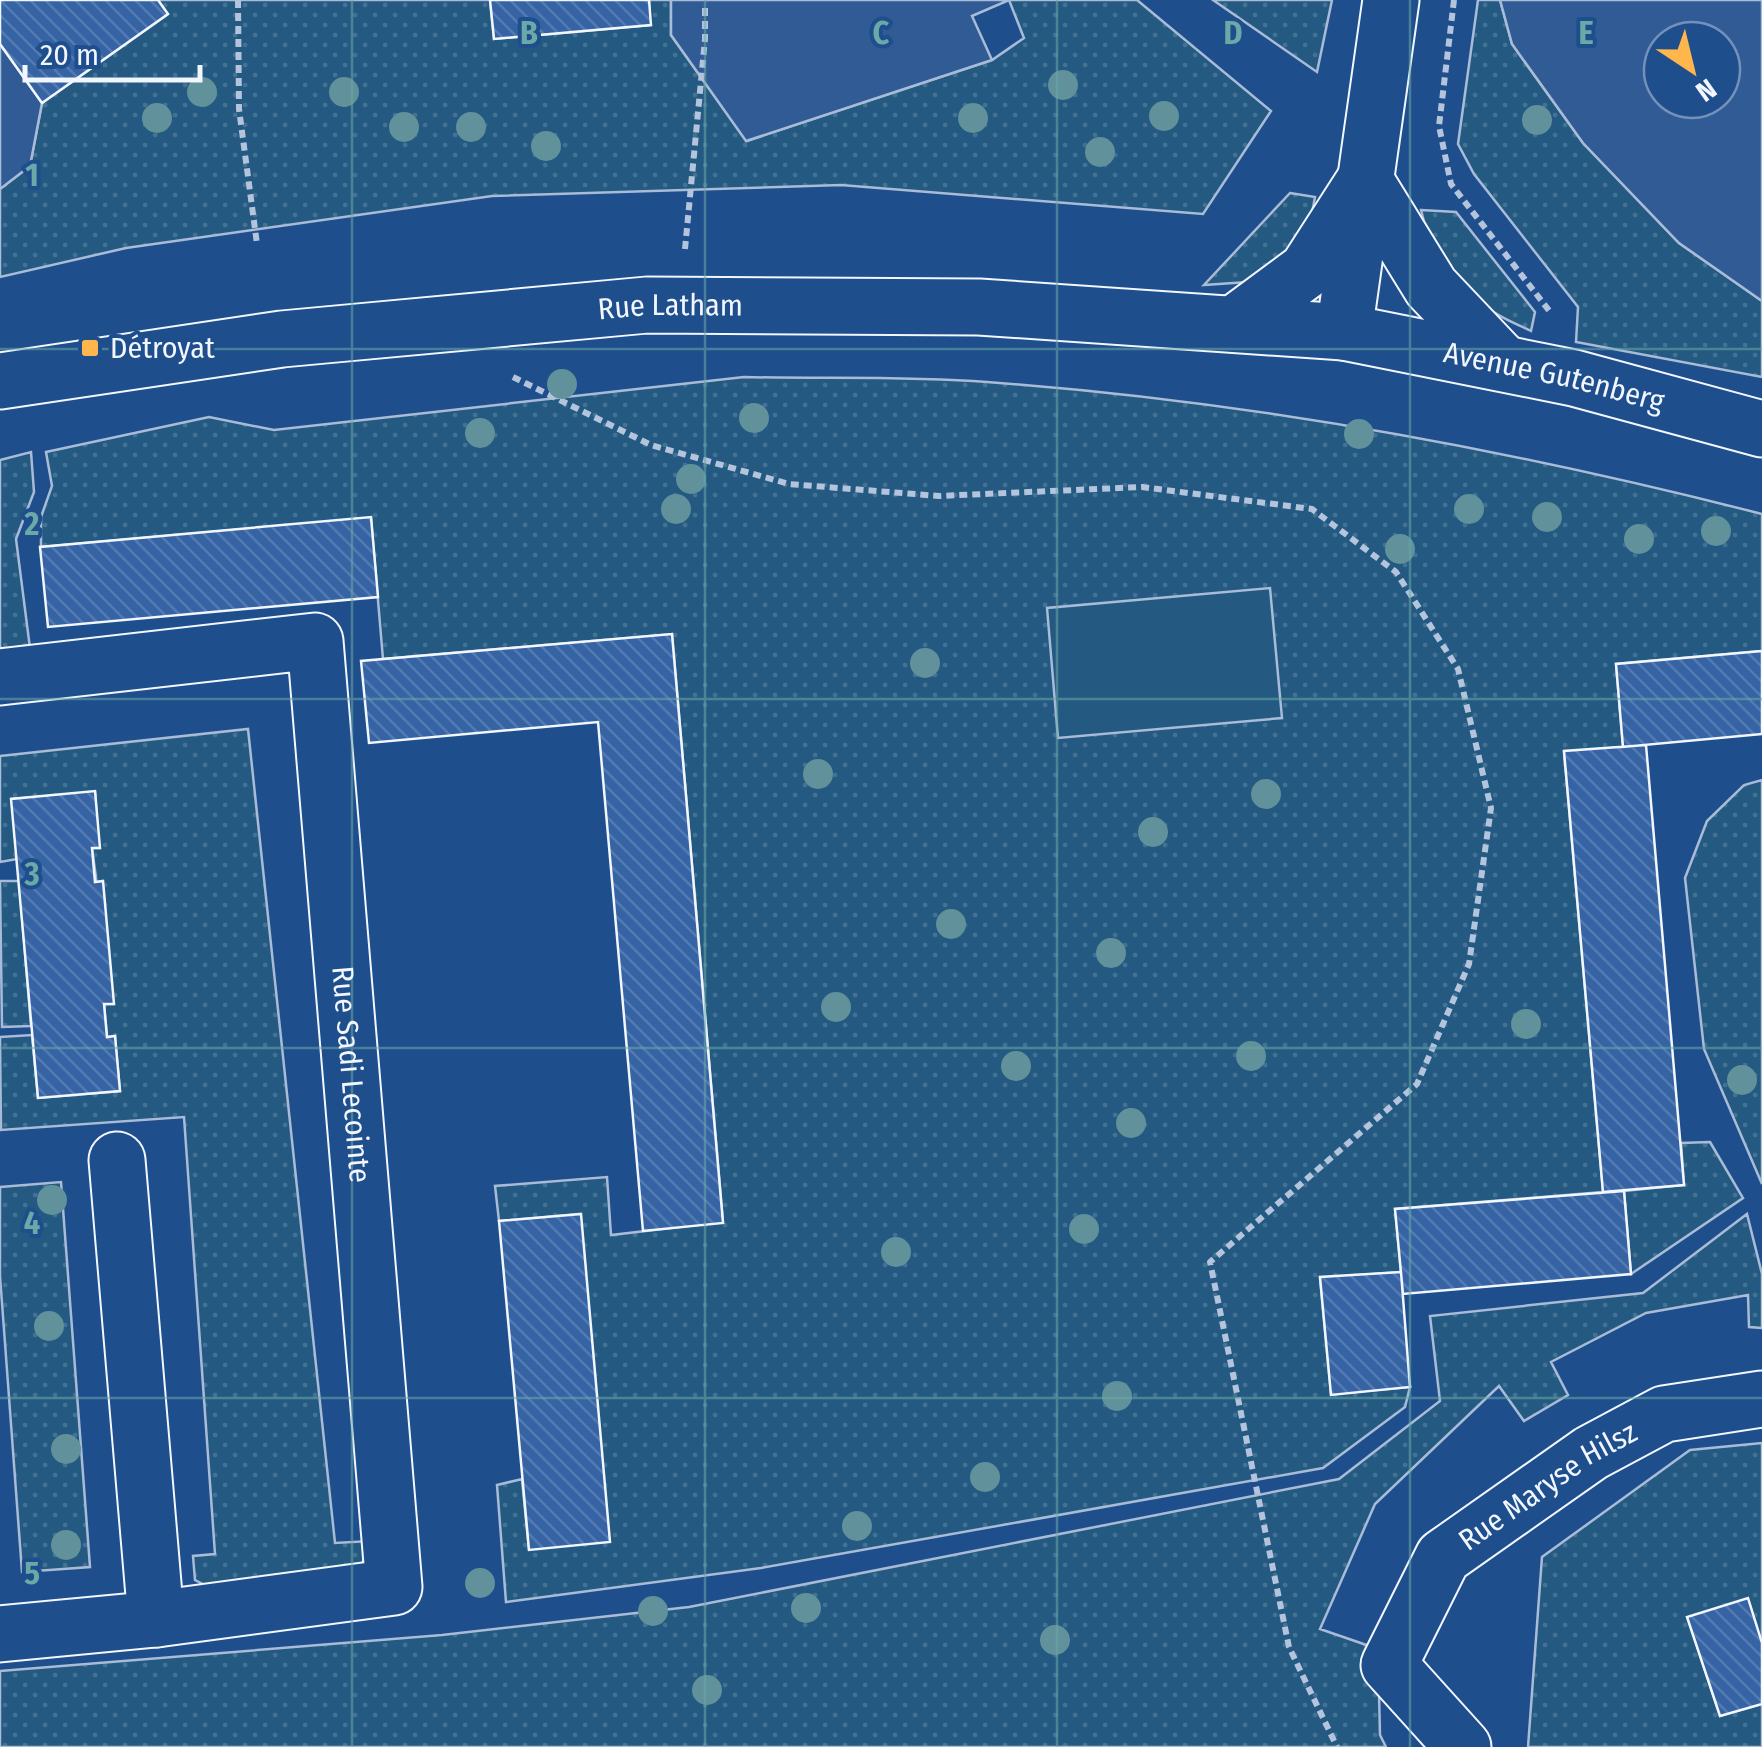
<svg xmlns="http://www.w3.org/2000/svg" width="1762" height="1747" font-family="'Fira Sans Condensed',sans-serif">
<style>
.green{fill:url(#green-dots);stroke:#a8bbd7;stroke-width:2.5}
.pitch{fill:#245a82;stroke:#a8bbd7;stroke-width:2.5}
.parking{fill:#305b95;stroke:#a8bbd7;stroke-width:2.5;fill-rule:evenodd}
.building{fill:url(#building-back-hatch);stroke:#f2f6ff;stroke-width:2.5}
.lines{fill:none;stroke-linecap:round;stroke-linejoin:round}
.minor-casing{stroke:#f2f6ff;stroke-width:59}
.major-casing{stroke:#f2f6ff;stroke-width:59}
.path{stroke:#b3c4dc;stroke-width:6;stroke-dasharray:8 5;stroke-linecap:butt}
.minor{stroke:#1f4e8c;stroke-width:55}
.major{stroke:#1f4e8c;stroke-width:55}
.tree{fill:#61919a}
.grid{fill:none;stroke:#6aa9a8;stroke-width:2.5;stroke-opacity:0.55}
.poi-dot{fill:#ffb74d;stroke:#1f4e8c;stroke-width:4}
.labels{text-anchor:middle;stroke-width:8;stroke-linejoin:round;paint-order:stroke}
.street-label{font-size:30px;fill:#f2f6ff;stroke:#1f4e8c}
.poi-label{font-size:30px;fill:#f2f6ff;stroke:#1f4e8c;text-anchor:start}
.grid-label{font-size:32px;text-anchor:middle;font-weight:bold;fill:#6aa9a8;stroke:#1f4e8c;stroke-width:8;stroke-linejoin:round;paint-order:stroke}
</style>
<defs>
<pattern id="green-dots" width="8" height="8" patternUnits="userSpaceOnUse" patternTransform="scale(2.5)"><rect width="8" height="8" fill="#245a82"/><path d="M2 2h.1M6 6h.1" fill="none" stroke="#447295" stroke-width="1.8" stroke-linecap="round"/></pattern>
<pattern id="building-back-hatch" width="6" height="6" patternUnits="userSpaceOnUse" patternTransform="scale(2.5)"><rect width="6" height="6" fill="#3563a3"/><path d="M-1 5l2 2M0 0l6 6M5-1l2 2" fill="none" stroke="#537ab1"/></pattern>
</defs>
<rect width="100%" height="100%" fill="#1f4e8c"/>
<path class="green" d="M158 0H490L494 39 650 25 649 0H671V35L747 141 992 60 1024 38 1009 0H1137L1271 111 1203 214 841 185 492 196 126 248 0 277V189L30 166 42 103 167 15Z
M1213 0H1332L1317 72Z
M1478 0H1500L1512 44 1583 143 1679 243 1762 301V377L1576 342 1578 307 1474 174 1458 144Z
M1290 193 1315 197 1311 218 1299 244 1248 282 1204 285Z
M1421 210 1456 212 1535 312 1531 331C1517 324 1500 318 1488 308 1459 284 1428 246 1421 210Z
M744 377C825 379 906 376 987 382 1249 401 1508 449 1762 514V651L1616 664 1623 747 1564 752 1603 1192 1395 1209 1401 1272 1320 1278 1331 1394 1410 1387 1405 1407 1323 1468 761 1568 506 1602 497 1485 522 1479 529 1550 580 1214 499 1221 495 1186 607 1177 611 1235 723 1222 672 634 383 659 371 518 41 547V517L52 486 46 452 209 417 274 430Z
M31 452 34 492 16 539 31 656H14L0 647V460Z
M248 729 335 1543 370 1541 363 1562 342 1579 228 1597 195 1580 193 1556 215 1554 184 1117 1 1130 0 1037 32 1035 38 1098 120 1091 115 1037H107L104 1004H113L92 848H99L95 792 12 799 17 859 0 862V756Z
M1762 780V1184L1704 1049 1685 878 1707 821 1744 785Z
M0 881H19L31 1026 2 1027Z
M1710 1142 1743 1198 1631 1274 1624 1191 1684 1185 1681 1143Z
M61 1182 90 1567 22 1572 0 1276V1187Z
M1747 1214 1762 1274V1328L1749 1327 1748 1295 1646 1313 1551 1362 1568 1395 1524 1421 1499 1386 1375 1504 1320 1629 1378 1649 1380 1735 1386 1747H0V1671L442 1635 689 1607 1339 1479 1440 1401 1430 1316 1643 1293Z
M1762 1443V1643L1688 1618 1720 1716 1762 1704V1747H1528L1542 1557 1690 1450Z"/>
<path class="pitch" d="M1270 588 1282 718 1058 738 1047 608Z"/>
<path class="parking" d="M671 0H1009L972 16 992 60 746 141 671 35Z
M1500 0H1762V301L1679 243 1583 143 1512 44ZM1662 40H1722V100H1662Z
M0 44 42 103 30 166 0 189Z"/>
<path class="building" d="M0 0H158L168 14 42 103 0 44Z
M490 0H649L651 25 494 39Z
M371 517 378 597 48 627 40 547Z
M672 634 723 1223 643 1231 598 722 369 743 361 661Z
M1762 651V734L1623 747 1616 664Z
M1646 745 1684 1185 1603 1192 1564 751Z
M95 791 100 848H92L95 882 103 881 114 1004H104L107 1037 115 1036 120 1091 38 1098 11 799Z
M1624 1191 1631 1274 1403 1294 1395 1209Z
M581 1214 610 1542 529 1550 499 1221Z
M1401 1272 1410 1387 1331 1395 1320 1277Z
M1748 1598 1762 1643V1704L1720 1716 1687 1617Z"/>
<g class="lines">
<g class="minor-casing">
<g id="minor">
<path d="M1234 324 1307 270 1365 180"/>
<path id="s1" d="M0 381 282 339 647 305 979 307 1344 332"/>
<path id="s2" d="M0 677 315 641 394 1587 156 1619 0 1634"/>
<path d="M117 1160 156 1619"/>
<path id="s3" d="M1463 1747 1389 1665 1443 1557 1591 1453 1664 1414 1762 1399"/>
</g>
</g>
<g class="major-casing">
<g id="major">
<path id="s4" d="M1391 0 1344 332 1574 378 1762 429"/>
<path d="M1365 180 1431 287 1503 363"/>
</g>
</g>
<path class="path" d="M238 0 239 109 257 244
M1454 0 1439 126 1451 184 1551 313
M685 249 705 39V7
M513 377 651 445 789 484 939 496 1142 487 1312 509 1396 572 1458 669 1491 808 1469 964 1417 1084 1210 1262 1289 1647 1337 1747"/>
<use href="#minor" class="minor"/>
<use href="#major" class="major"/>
</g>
<g class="tree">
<circle cx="1063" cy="85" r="15"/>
<circle cx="202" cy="92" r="15"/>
<circle cx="344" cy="92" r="15"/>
<circle cx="1164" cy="116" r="15"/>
<circle cx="157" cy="118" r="15"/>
<circle cx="973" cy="118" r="15"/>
<circle cx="1537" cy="120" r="15"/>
<circle cx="404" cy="127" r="15"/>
<circle cx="471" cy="127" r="15"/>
<circle cx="546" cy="146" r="15"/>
<circle cx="1100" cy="152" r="15"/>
<circle cx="562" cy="384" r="15"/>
<circle cx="754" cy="418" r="15"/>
<circle cx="480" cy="433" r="15"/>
<circle cx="1359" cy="434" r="15"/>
<circle cx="691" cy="479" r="15"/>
<circle cx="676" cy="509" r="15"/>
<circle cx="1469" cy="509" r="15"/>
<circle cx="1547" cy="517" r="15"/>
<circle cx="1716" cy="531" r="15"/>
<circle cx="1639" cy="539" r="15"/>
<circle cx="1400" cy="549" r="15"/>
<circle cx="925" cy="663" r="15"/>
<circle cx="818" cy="774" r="15"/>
<circle cx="1266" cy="794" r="15"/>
<circle cx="1153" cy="832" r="15"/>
<circle cx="951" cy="924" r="15"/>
<circle cx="1111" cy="953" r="15"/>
<circle cx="836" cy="1007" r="15"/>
<circle cx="1526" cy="1024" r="15"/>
<circle cx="1251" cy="1056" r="15"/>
<circle cx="1016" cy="1066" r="15"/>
<circle cx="1742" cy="1080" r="15"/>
<circle cx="1131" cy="1123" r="15"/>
<circle cx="52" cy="1200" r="15"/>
<circle cx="1084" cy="1229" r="15"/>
<circle cx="896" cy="1252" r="15"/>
<circle cx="49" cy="1326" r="15"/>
<circle cx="1117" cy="1396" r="15"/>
<circle cx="66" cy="1449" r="15"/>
<circle cx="985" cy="1477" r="15"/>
<circle cx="857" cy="1526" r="15"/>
<circle cx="66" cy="1545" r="15"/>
<circle cx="480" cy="1583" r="15"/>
<circle cx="806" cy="1608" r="15"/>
<circle cx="653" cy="1611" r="15"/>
<circle cx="1055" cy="1640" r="15"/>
<circle cx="707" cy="1690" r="15"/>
</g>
<path class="grid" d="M352 0V1747M705 0V1747M1057 0V1747M1410 0V1747M0 349H1762M0 699H1762M0 1048H1762M0 1398H1762"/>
<rect class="poi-dot" x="80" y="338" width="20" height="20" rx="5"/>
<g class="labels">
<g class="street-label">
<text dy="10" stroke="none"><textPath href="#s1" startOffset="675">Rue Latham</textPath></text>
<text dy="10" stroke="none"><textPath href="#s4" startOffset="550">Avenue Gutenberg</textPath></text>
<text dy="10" stroke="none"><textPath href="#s2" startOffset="752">Rue Sadi Lecointe</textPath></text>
<text dy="10" stroke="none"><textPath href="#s3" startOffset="358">Rue Maryse Hilsz</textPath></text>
</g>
<g class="poi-label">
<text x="110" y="358">Détroyat</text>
</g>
</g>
<g class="grid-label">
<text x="529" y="44">B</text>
<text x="881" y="44">C</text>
<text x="1233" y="44">D</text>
<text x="1586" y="44">E</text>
<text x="32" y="186">1</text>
<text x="32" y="535">2</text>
<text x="32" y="885">3</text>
<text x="32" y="1234">4</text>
<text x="32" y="1584">5</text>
</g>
<g transform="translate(1692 70) rotate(145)"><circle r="48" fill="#1f4e8c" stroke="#7391ba" stroke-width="2.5"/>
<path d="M0-8L18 38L0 25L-18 38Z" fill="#ffb74d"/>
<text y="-15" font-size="28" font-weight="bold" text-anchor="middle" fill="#f2f6ff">N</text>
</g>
<path d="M25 65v15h175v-15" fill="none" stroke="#f2f6ff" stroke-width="5"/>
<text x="40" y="65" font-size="30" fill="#f2f6ff" stroke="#1f4e8c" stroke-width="8" paint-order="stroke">20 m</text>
</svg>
